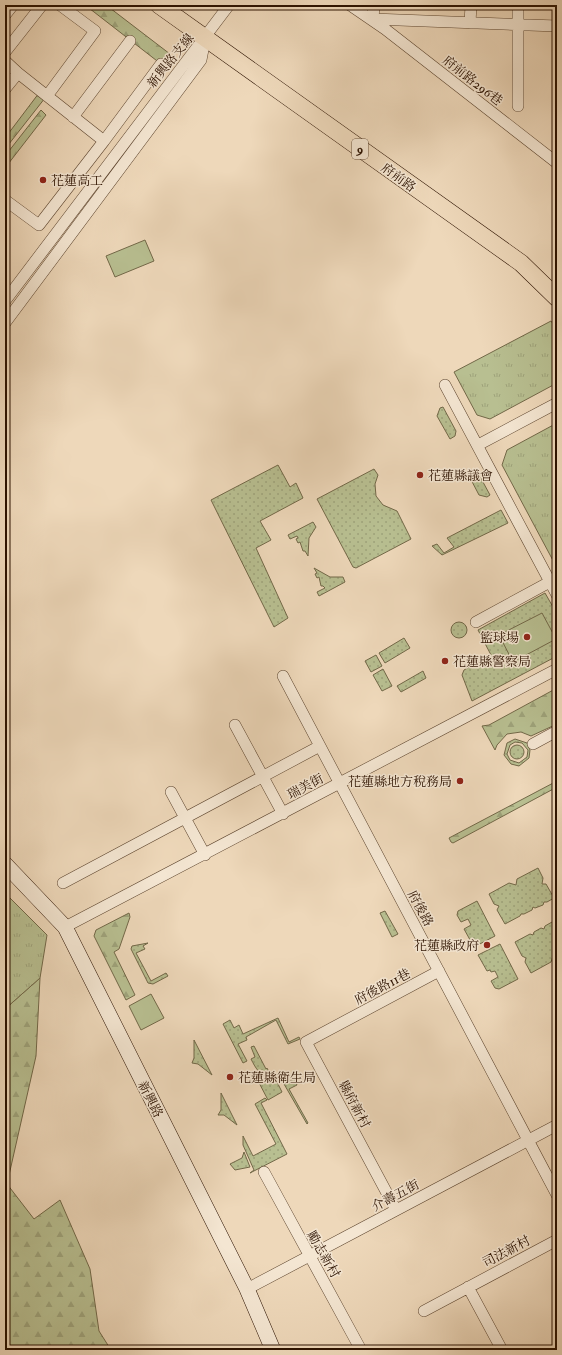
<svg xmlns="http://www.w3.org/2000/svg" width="562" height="1355" font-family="'IM FELL Double Pica','Noto Serif TC',serif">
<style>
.grass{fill:url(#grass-dots);stroke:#726848;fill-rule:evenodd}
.forest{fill:url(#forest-firs);stroke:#726848}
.park{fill:url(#park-tufts);stroke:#726848}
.pitch{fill:#b8bf91;stroke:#726848}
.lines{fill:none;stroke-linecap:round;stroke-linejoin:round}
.street-casing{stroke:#5c442e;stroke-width:12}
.secondary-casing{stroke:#2c1200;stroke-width:16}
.primary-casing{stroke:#2c1200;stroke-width:18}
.street{stroke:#f4e6d2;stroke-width:11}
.secondary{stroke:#f4e6d2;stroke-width:15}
.primary{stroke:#eed8ba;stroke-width:17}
.poi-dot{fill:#8f2418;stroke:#f4e6d2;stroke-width:1.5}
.labels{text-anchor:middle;stroke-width:3;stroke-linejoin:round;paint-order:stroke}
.shield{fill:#f4e6d2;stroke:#68523f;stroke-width:1}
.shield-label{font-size:12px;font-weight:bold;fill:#2c1200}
.street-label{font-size:13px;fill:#2c1200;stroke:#f4e6d2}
.poi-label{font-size:13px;fill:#2c1200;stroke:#f4e6d2;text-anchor:start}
</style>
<defs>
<pattern id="grass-dots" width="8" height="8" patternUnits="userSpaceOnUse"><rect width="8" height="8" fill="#b8bf91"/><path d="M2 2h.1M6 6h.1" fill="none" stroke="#9ea37b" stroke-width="1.8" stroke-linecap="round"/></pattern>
<pattern id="forest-firs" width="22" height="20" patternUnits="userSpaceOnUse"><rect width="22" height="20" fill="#b8bf91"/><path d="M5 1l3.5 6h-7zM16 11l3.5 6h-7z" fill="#9ea37b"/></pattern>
<pattern id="park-tufts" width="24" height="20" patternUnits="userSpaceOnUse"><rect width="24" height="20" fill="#b8bf91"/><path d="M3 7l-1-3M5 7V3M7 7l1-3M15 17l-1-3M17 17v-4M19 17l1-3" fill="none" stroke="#9ea37b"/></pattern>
</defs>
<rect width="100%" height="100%" fill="#eed8ba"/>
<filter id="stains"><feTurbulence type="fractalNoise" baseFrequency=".005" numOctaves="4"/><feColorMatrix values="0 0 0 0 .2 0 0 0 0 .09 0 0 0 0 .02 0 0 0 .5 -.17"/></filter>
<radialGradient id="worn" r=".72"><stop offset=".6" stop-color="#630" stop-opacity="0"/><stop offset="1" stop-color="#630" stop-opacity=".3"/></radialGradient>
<path class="grass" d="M443 407 456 431 455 436 450 439 437 416 440 408Z
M278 465 290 487 296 483 303 498 260 521 271 540 256 548 288 618 274 627 211 500Z
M374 469 378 475 375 484 376 496 383 505 397 511 411 539 356 568 353 567 317 499Z
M472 470 477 471 490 495 487 497 479 495 467 472Z
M501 510 508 523 442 555 432 546 437 544 444 553 454 547 447 538Z
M313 522 316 527 309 538 308 556 305 551H303L300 542 298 543 296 539 298 538 297 536 290 539 288 535Z
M314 568 330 577H343L345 582 319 596 317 592 325 588 323 586H321L319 577 317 578 315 574 317 573Z
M545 593 557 614V656L472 701 462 675 464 670 491 655 478 630Z
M451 630a8 8 0 1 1 16 0a8 8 0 1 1-16 0Z
M404 638 410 648 385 663 379 653Z
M376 655 382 666 371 672 365 661Z
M383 669 392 686 382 691 373 675Z
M423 671 426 678 401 692 397 686Z
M515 739 527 743 530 750 529 758 519 766 511 764 504 755 507 743ZM515 742 522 743 528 750 527 757 519 763 510 760 507 754 510 745Z
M510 752a7 7 0 1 1 14 0a7 7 0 1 1-14 0Z
M538 868 543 878 542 884H546L554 898 547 902H544L543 905 535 908 533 907 532 910 524 914H521L520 916 505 924 497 910 499 906 494 904 489 894 509 883 516 885 517 879Z
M477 901 495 936 474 947 464 929 471 925 468 919 461 922 457 915 458 911Z
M385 911 398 934 392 937 380 913Z
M557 920V956H553L551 962 531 973 525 962 526 958 522 956 515 942 530 934 533 935 534 932 541 928 544 929 545 926 552 922 555 923Z
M148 943 143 946 145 949 136 953 151 981 166 973 168 976 153 984 148 983 131 949 132 946Z
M500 944 518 979 499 989 495 988 491 981 498 977 495 971 491 972 490 970 487 971 478 955Z
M278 1018 289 1042 299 1037 300 1039 288 1044 276 1020 246 1037 247 1040 238 1044 247 1061 243 1063 223 1024 230 1020 234 1028 239 1025 243 1034Z
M194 1040 212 1075 198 1064 192 1063 194 1058Z
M254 1046 266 1069 267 1068 272 1078C260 1076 256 1069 251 1059L255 1057 251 1047Z
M256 1077 266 1082H277L282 1092 268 1100Z
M294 1079 297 1085 289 1089 308 1123 307 1124 284 1084Z
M221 1093 237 1125 224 1115H218L221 1110Z
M265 1098 267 1100 261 1103 287 1154 250 1173 254 1170 243 1145V1136L253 1156 276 1144 255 1104Z
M244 1152 250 1167 235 1170 230 1164 242 1158Z"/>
<path class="forest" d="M85 5H106L170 54 161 64Z
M39 93 45 98 5 149V138Z
M41 110 46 115 5 168V156Z
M557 688V724L531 736 521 732 507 734 497 745 495 750 482 726 489 725Z
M557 781V787L453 843 451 842 449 838Z
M129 913 130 917 119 949 114 952 135 995 126 1000 94 936 96 930Z
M40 978 36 1056 7 1184 34 1219 60 1200 90 1269 99 1331 111 1350H5V1009Z"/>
<path class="park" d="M551 321 557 330V383L490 419 477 415 454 372Z
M557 423V568L502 465 507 450Z
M5 893 47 935 40 978 5 1009Z"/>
<path class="pitch" d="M145 240 154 261 115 277 106 256Z
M542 613 556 639 513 662 499 635Z
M151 994 164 1018 141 1030 129 1006Z"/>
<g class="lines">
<g class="street-casing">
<path id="street" d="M350 5 385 29 557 163
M518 5V106
M5 15 13 5
M373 19 557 26
M373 19 374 5
M470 23 471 5
M5 52 42 5
M5 61 18 73 5 89
M47 96 95 31 60 5
M73 117 130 41
M104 141 161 64
M5 200 39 225 104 141 18 73
M5 301 229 5
M5 323 201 60 205 39
M445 385 557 595
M478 445 557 403
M476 622 557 578
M283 676 557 1195
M235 725 283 814
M533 744 557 731
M171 792 205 855
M63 883 320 746
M65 927 557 669
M264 1172 361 1350
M396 1210 306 1042 439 971
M468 1287 502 1350
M247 1289 557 1125
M424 1311 557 1240"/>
</g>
<g class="secondary-casing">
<path id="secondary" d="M5 864 65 927 247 1289 273 1350"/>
</g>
<g class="primary-casing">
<path id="primary" d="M159 5 521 263 557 298"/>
</g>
<use href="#street" class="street"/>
<use href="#secondary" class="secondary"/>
<use href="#primary" class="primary"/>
</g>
<g class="poi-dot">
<circle cx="43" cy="180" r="4"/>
<circle cx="420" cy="475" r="4"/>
<circle cx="527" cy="637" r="4"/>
<circle cx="445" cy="661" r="4"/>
<circle cx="460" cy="781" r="4"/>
<circle cx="487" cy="945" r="4"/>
<circle cx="230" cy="1077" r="4"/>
</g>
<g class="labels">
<rect class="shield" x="352" y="139" width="16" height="20" rx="3"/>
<g class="shield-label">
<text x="360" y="153">9</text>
</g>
<g class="street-label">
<text transform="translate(170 60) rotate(-51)" y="5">新興路支線</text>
<text transform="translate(473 80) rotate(38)" y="5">府前路296巷</text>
<text transform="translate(399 177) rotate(36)" y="5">府前路</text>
<text transform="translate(305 786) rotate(-28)" y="5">瑞美街</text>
<text transform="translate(421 908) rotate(62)" y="5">府後路</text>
<text transform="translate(382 986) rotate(-28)" y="5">府後路11巷</text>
<text transform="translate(151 1099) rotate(63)" y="5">新興路</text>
<text transform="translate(355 1104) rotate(62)" y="5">縣府新村</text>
<text transform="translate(395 1195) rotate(-28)" y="5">介壽五街</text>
<text transform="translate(506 1251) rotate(-28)" y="5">司法新村</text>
<text transform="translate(324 1254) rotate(60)" y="5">勵志新村</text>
</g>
<g class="poi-label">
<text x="51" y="185">花蓮高工</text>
<text x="428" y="480">花蓮縣議會</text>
<text x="519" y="642" text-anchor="end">籃球場</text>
<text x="453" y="666">花蓮縣警察局</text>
<text x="452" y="786" text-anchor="end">花蓮縣地方稅務局</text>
<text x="479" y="950" text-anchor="end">花蓮縣政府</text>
<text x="238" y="1082">花蓮縣衛生局</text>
</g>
</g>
<rect width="562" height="1355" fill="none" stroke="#eed8ba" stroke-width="20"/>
<rect x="6" y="6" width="550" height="1343" fill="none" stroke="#2c1200" stroke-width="2"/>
<rect x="10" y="10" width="542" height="1335" fill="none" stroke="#2c1200"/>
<rect width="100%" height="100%" filter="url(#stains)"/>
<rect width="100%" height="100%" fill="url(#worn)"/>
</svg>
